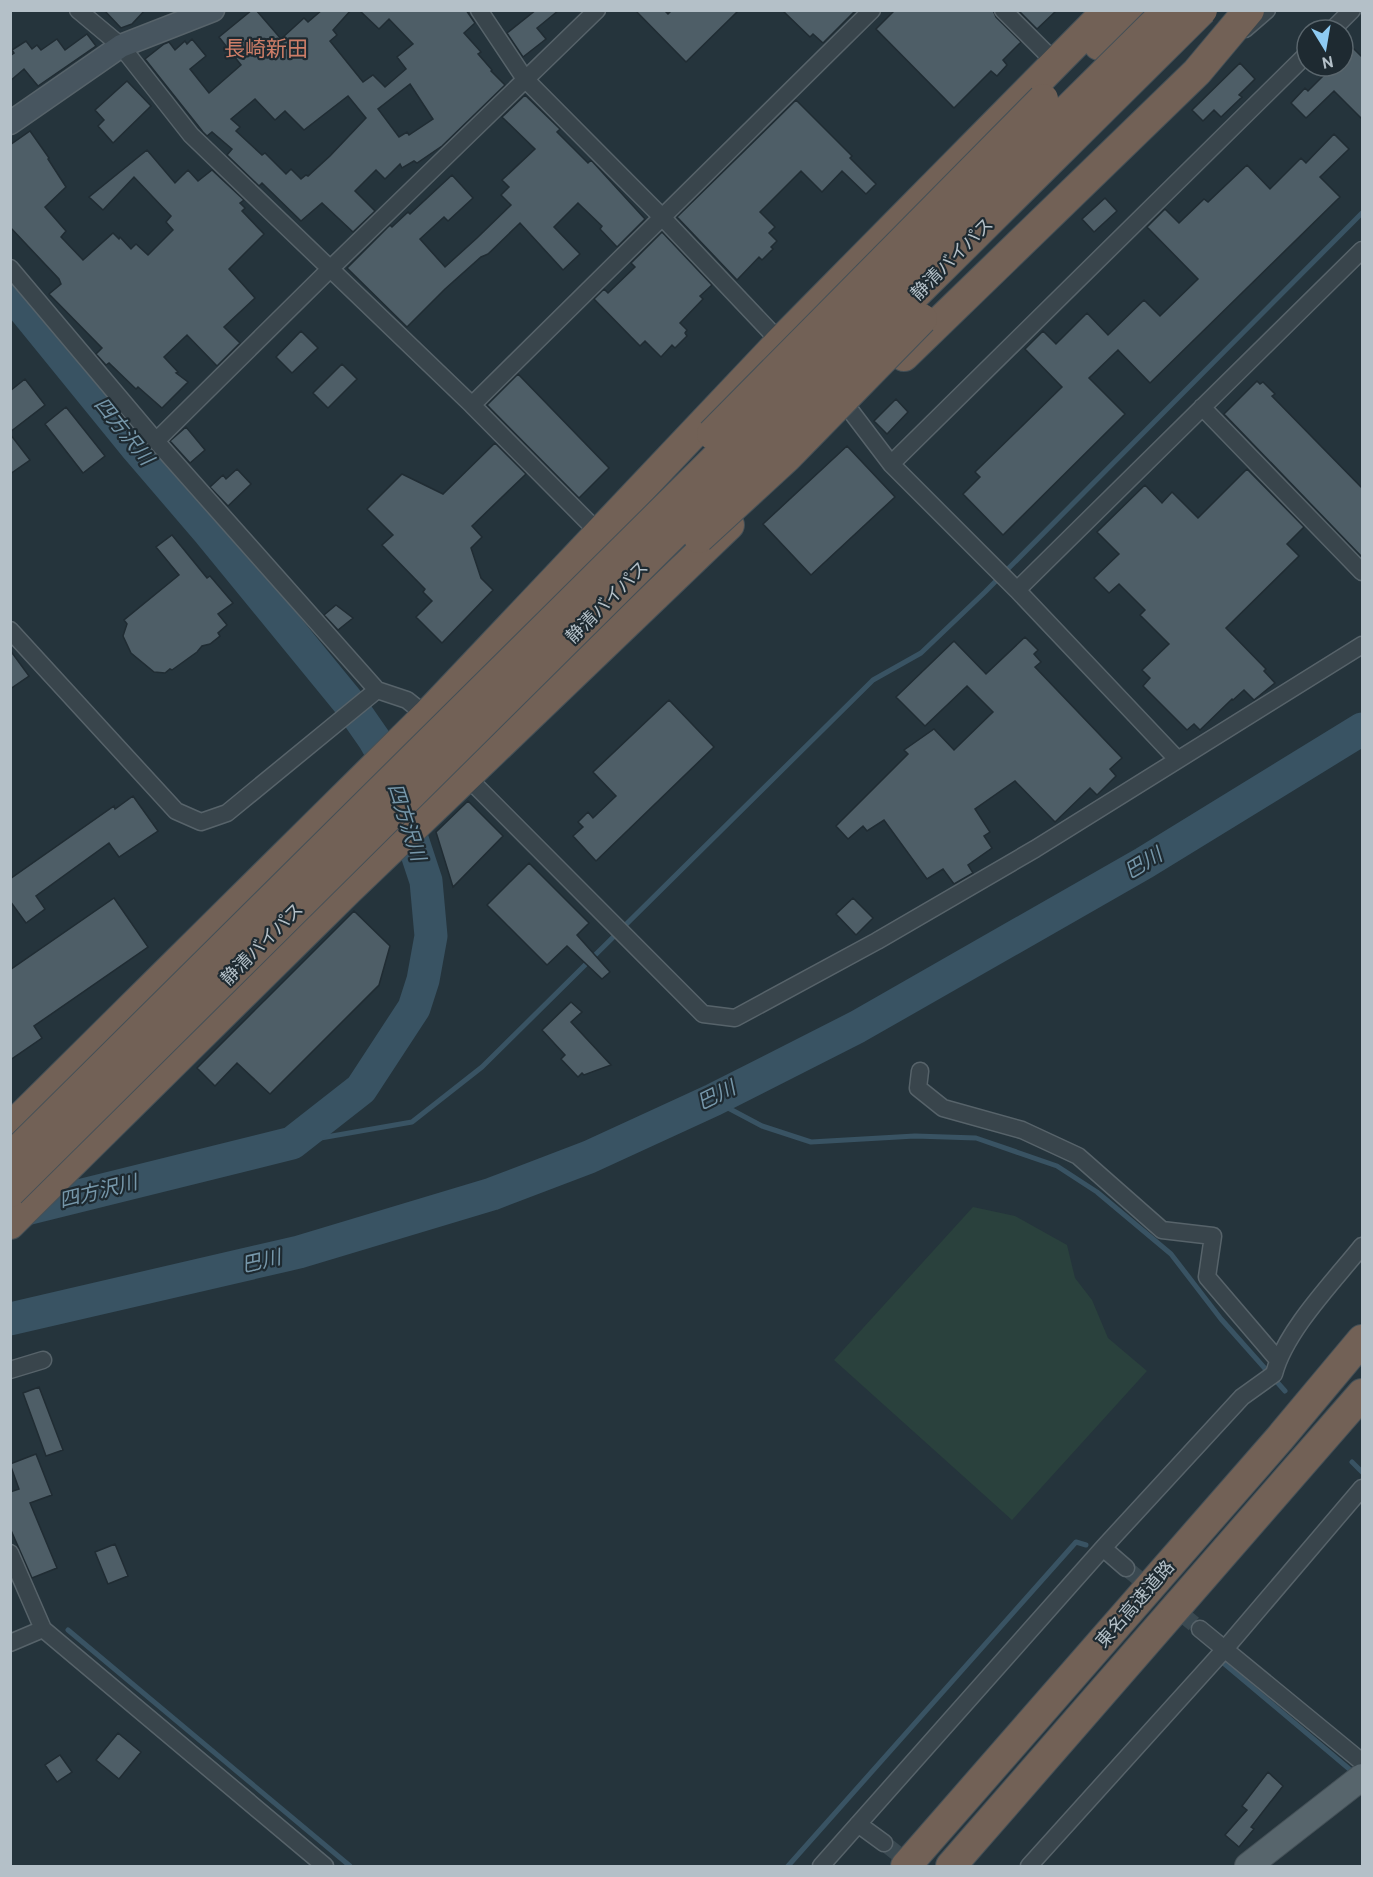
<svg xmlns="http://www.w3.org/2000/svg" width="1373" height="1877" font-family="Overpass,'Noto Sans JP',sans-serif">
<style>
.park{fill:#2a413d}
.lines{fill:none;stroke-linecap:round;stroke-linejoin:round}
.stream{stroke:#395363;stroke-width:5}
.river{stroke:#395363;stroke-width:33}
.building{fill:#4e5e67;stroke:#202c33;stroke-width:1.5;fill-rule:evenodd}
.street-tunnel{stroke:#3a4951;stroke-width:16;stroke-dasharray:16 8;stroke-linecap:butt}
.street-casing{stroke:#57636a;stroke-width:19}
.secondary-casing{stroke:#57636a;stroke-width:25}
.primary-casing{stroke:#455158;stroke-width:28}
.highway-casing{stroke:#445057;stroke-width:32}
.street{stroke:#39454c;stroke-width:16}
.secondary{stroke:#47555f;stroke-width:22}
.primary{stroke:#57656c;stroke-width:26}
.highway{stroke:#726156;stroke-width:30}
.highway-bridge-casing{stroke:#445057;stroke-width:32;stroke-linecap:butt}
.highway-bridge{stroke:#726156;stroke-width:30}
.labels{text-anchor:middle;stroke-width:4.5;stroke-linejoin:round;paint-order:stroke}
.street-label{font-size:18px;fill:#b4c0c8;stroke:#1e2a31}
.water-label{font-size:20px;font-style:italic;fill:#7697aa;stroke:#1e2a31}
.quarter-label{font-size:21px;fill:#cf7e68;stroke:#1e2a31}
</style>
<rect width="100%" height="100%" fill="#25343c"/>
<path class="park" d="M973 1207 1015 1216 1067 1245 1075 1278 1092 1300 1108 1338 1147 1371 1012 1520 834 1360Z"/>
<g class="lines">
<path class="stream" d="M713 1100 762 1126 811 1142 915 1136 976 1138 1057 1166 1097 1192 1171 1254 1221 1319 1285 1391
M292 1143 412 1122 482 1067 873 680 921 653 985 592 1362 213
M1352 1462 1362 1472
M68 1630 350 1866
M1221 1661 1354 1773
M788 1866 1076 1542 1086 1545"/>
<path class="river" d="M10 292 137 448 209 532 349 703 374 739 386 760 426 881 431 936 423 980 414 1008 361 1089 292 1143 10 1213
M10 1319 299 1252 492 1194 589 1157 713 1100 857 1027 1144 863 1362 729"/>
</g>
<path class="building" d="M104 10H145L132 24 121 28Z
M252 10H256L281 39 304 18 308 22 322 10H351L333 30 337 35 330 41 363 82 373 75 385 87 406 69 397 57 413 44 389 19 379 29 359 10H466L475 23 464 33 481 52 478 54 492 70 491 71 505 85 442 146 417 163 414 161 402 168 400 164 385 179 376 170 355 191 375 211 353 232 322 203 301 221 262 183 259 186 227 155 232 149 212 132 207 136 203 132 145 59 164 44 169 42 175 50 185 41 187 44 192 39 206 56 190 69 209 93 241 65 219 37ZM410 84 433 119 409 135 407 132 399 137 378 109ZM348 96 366 118 330 156 308 176 306 175 301 179 291 169 286 174 265 153 262 155 236 131 240 127 231 119 255 99 275 120 285 111 304 130Z
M536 10H559L537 28 546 39 523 57 507 33Z
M635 10H664L668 14 672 10H739L686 62Z
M782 10H856L823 43 813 34 810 37Z
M895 10H993L996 17 1021 42 1003 60 1007 65 997 76 991 71 954 108 876 29Z
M1018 10H1057L1037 29Z
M87 34 96 46 38 86 24 69 10 81V56L14 53 12 50 26 41 32 49 37 45 41 50 57 39 65 50Z
M1352 47 1362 57V119L1334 91 1306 118 1291 103 1305 88 1308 91 1333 66H1343V56Z
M1240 63 1255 79 1239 95 1242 97 1221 117 1214 110 1203 121 1192 110Z
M127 81 151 106 113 143 98 126 104 120 95 110Z
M525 95 560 129 557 132 588 163 591 160 645 219 617 247 600 229 602 226 578 203 554 227 580 254 563 270 520 223 488 254 481 257 445 289 407 327 347 268 390 225 392 227 408 212 410 214 452 175 473 198 448 221 444 217 420 239 445 267 477 238 511 205 501 195 509 187 502 180 535 149 502 117Z
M796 100 852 156 850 158 876 184 866 194 842 171 822 192 801 171 760 212 775 227 769 233 777 241 771 247 773 249 762 260 759 257 737 280 677 217Z
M30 131 49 158 48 159 66 187 45 207 66 231 61 237 83 260 113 233 119 239 120 237 131 249 136 244 148 255 173 230 166 222 171 216 134 177 103 210 89 197 147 150 175 183 188 170 198 181 212 170 244 200 240 203 245 208 242 211 264 234 229 269 255 298 224 327 240 343 217 366 187 335 164 357 178 372 176 373 188 382 162 408 138 387 136 389 109 363 106 365 96 354 102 348 49 294 61 284 59 279 10 227V145Z
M1334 134 1349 149 1320 177 1340 197 1150 383 1118 350 1089 378 1125 414 1003 535 963 494 980 477 975 472 1062 387 1025 349 1043 331 1056 344 1087 313 1108 335 1144 300 1160 316 1198 279 1147 227 1165 209 1179 223 1204 199 1208 202 1247 165 1270 189 1301 158 1306 163Z
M1105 198 1117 211 1094 232 1082 219Z
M662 232 712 285 700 296 703 299 680 323 687 330 685 333 687 336 675 348 672 345 661 357 645 341 640 346 594 299 604 289 608 293 635 267 631 263Z
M301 331 318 348 292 373 276 357Z
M342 364 357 379 328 408 313 393Z
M518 374 609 468 579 498 487 405Z
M25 379 45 405 10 432V391Z
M1257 381 1260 384 1263 382 1275 394 1272 396 1362 488V557L1224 414Z
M896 399 908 412 887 434 874 421Z
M66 407 105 456 83 473 45 424Z
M186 427 205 450 190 463 170 441Z
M10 434 30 460 10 474Z
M495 443 526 474 472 526 482 537 471 548 481 578 493 590 442 643 416 617 432 601 423 592 425 589 382 545 393 535 367 509 402 474 443 494Z
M847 446 895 497 811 575 763 524Z
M237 469 251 484 228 506 210 487 223 475 226 479Z
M1247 469 1304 527 1287 544 1299 556 1226 628 1266 669 1264 671 1275 683 1254 700 1244 690 1233 700 1232 699 1200 730 1194 724 1187 730 1143 686 1150 678 1142 670 1169 644 1140 615 1145 610 1119 584 1109 593 1094 578 1119 554 1097 532 1145 485 1162 503 1172 492 1198 518Z
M172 535 207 578 210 576 233 603 218 614 227 625 218 633 220 636 210 644 202 646 197 652 172 670 170 669 165 673 154 672 131 653 123 636 127 624 124 620 179 575 156 547Z
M336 605 353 618 338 630 324 615Z
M1025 637 1038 650 1034 654 1041 662 1035 667 1122 758 1110 769 1116 776 1097 795 1090 788 1055 822 1015 781 975 809 990 832 984 836 992 848 968 865 973 873 954 884 943 869 927 879 884 820 867 831 863 826 848 839 836 826 908 754 904 750 934 729 954 750 993 712 967 686 925 726 896 697 954 641 986 674Z
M10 650 29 676 10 689Z
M669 700 714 747 596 861 573 836 583 827 578 822 588 812 593 818 616 796 593 772Z
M133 796 158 831 119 857 109 843 36 896 45 909 26 923 10 901V879L114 806 115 809Z
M468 801 503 836 453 887 436 832Z
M529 863 589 923 577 935 610 972 602 979 567 946 547 965 487 905Z
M114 898 148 947 34 1026 42 1038 10 1060V970Z
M853 898 873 918 856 935 836 914Z
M354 911 390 946 379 985 270 1094 237 1063 215 1086 197 1068Z
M571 1002 582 1012 571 1022 611 1065 584 1075 582 1073 578 1077 561 1059 565 1055 542 1030Z
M39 1387 63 1450 46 1456 23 1393Z
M36 1454 52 1495 30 1503 57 1568 32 1578 10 1528V1492L19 1489 10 1464Z
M115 1544 128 1576 108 1584 95 1552Z
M118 1733 141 1752 119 1779 96 1760Z
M60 1755 72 1772 57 1782 45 1765Z
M1268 1772 1283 1786 1251 1827 1254 1829 1239 1847 1225 1835 1247 1810 1242 1806Z"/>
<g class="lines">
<path class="street-tunnel" d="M1126 1568 1200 1629
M884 1843 913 1866"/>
<g class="street-casing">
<path id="street" d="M78 10 121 46 191 135 472 405 600 534
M479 10 525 79 661 216 784 346
M1003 10 1055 62
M1245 29 1267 10
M1332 30 1352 10
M10 268 156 441 377 690 407 700 432 720
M837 397 850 410 891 464 1017 590 1177 759
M472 405 872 10
M1202 407 1362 572
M156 441 331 268 597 10
M891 464 1307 54
M1017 590 1362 250
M10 630 176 811 201 822 227 813 377 690
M466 776 703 1014 735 1018 877 941 1035 849 1362 645
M920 1071 918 1088 943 1108 1022 1130 1078 1156 1162 1230 1213 1236 1207 1277 1278 1360
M10 1370 43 1360
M1103 1548 1126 1568
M10 1553 43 1629 325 1866
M1200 1629 1362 1762
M10 1643 43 1629
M858 1824 884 1843
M821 1866 1103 1548 1242 1397 1274 1374C1285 1331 1334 1281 1362 1246
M1029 1866 1224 1650 1362 1488"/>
</g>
<g class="secondary-casing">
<path id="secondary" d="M10 123 121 46 213 10"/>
</g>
<g class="primary-casing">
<path id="primary" d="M1248 1866 1362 1777"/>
</g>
<g class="highway-casing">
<path id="highway" d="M1099 45 1135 10
M904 356 1197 72 1249 10
M10 1128 427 715 780 342 1108 10
M10 1224 347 891 729 525
M906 1866 1280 1438 1362 1340
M951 1866 1362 1394"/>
</g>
<use href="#street" class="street"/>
<use href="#secondary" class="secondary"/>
<use href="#primary" class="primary"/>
<use href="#highway" class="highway"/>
<g class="highway-bridge-casing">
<path id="highway-bridge" d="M712 434 1043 99
M699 538 786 458 922 319
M10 1158 1168 10
M10 1192 1202 10"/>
</g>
<use href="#highway-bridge" class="highway-bridge"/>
</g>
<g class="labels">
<g class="street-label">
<text transform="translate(952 259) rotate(-45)" y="6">静清バイパス</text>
<text transform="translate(607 602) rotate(-45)" y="6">静清バイパス</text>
<text transform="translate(262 944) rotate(-45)" y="6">静清バイパス</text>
<text transform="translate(1135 1604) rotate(-49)" y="6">東名高速道路</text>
</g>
<g class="water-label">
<text transform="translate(124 431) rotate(51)" y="7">四方沢川</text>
<text transform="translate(407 822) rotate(72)" y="7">四方沢川</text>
<text transform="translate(1143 863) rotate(-31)" y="7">巴川</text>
<text transform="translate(716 1095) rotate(-26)" y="7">巴川</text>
<text transform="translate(98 1191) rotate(-14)" y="7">四方沢川</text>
<text transform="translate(261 1261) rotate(-13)" y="7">巴川</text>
</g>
<g class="quarter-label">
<text x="266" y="56">長崎新田</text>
</g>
</g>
<rect width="1373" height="1877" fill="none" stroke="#b4c0c8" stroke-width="24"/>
<g transform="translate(1325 48) rotate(169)"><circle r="28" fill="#1e2a31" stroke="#5a666d" stroke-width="1.5"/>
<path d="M0-4.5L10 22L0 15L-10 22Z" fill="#8ecbf3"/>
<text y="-9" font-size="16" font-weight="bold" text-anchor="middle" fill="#b4c0c8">N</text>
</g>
</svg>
